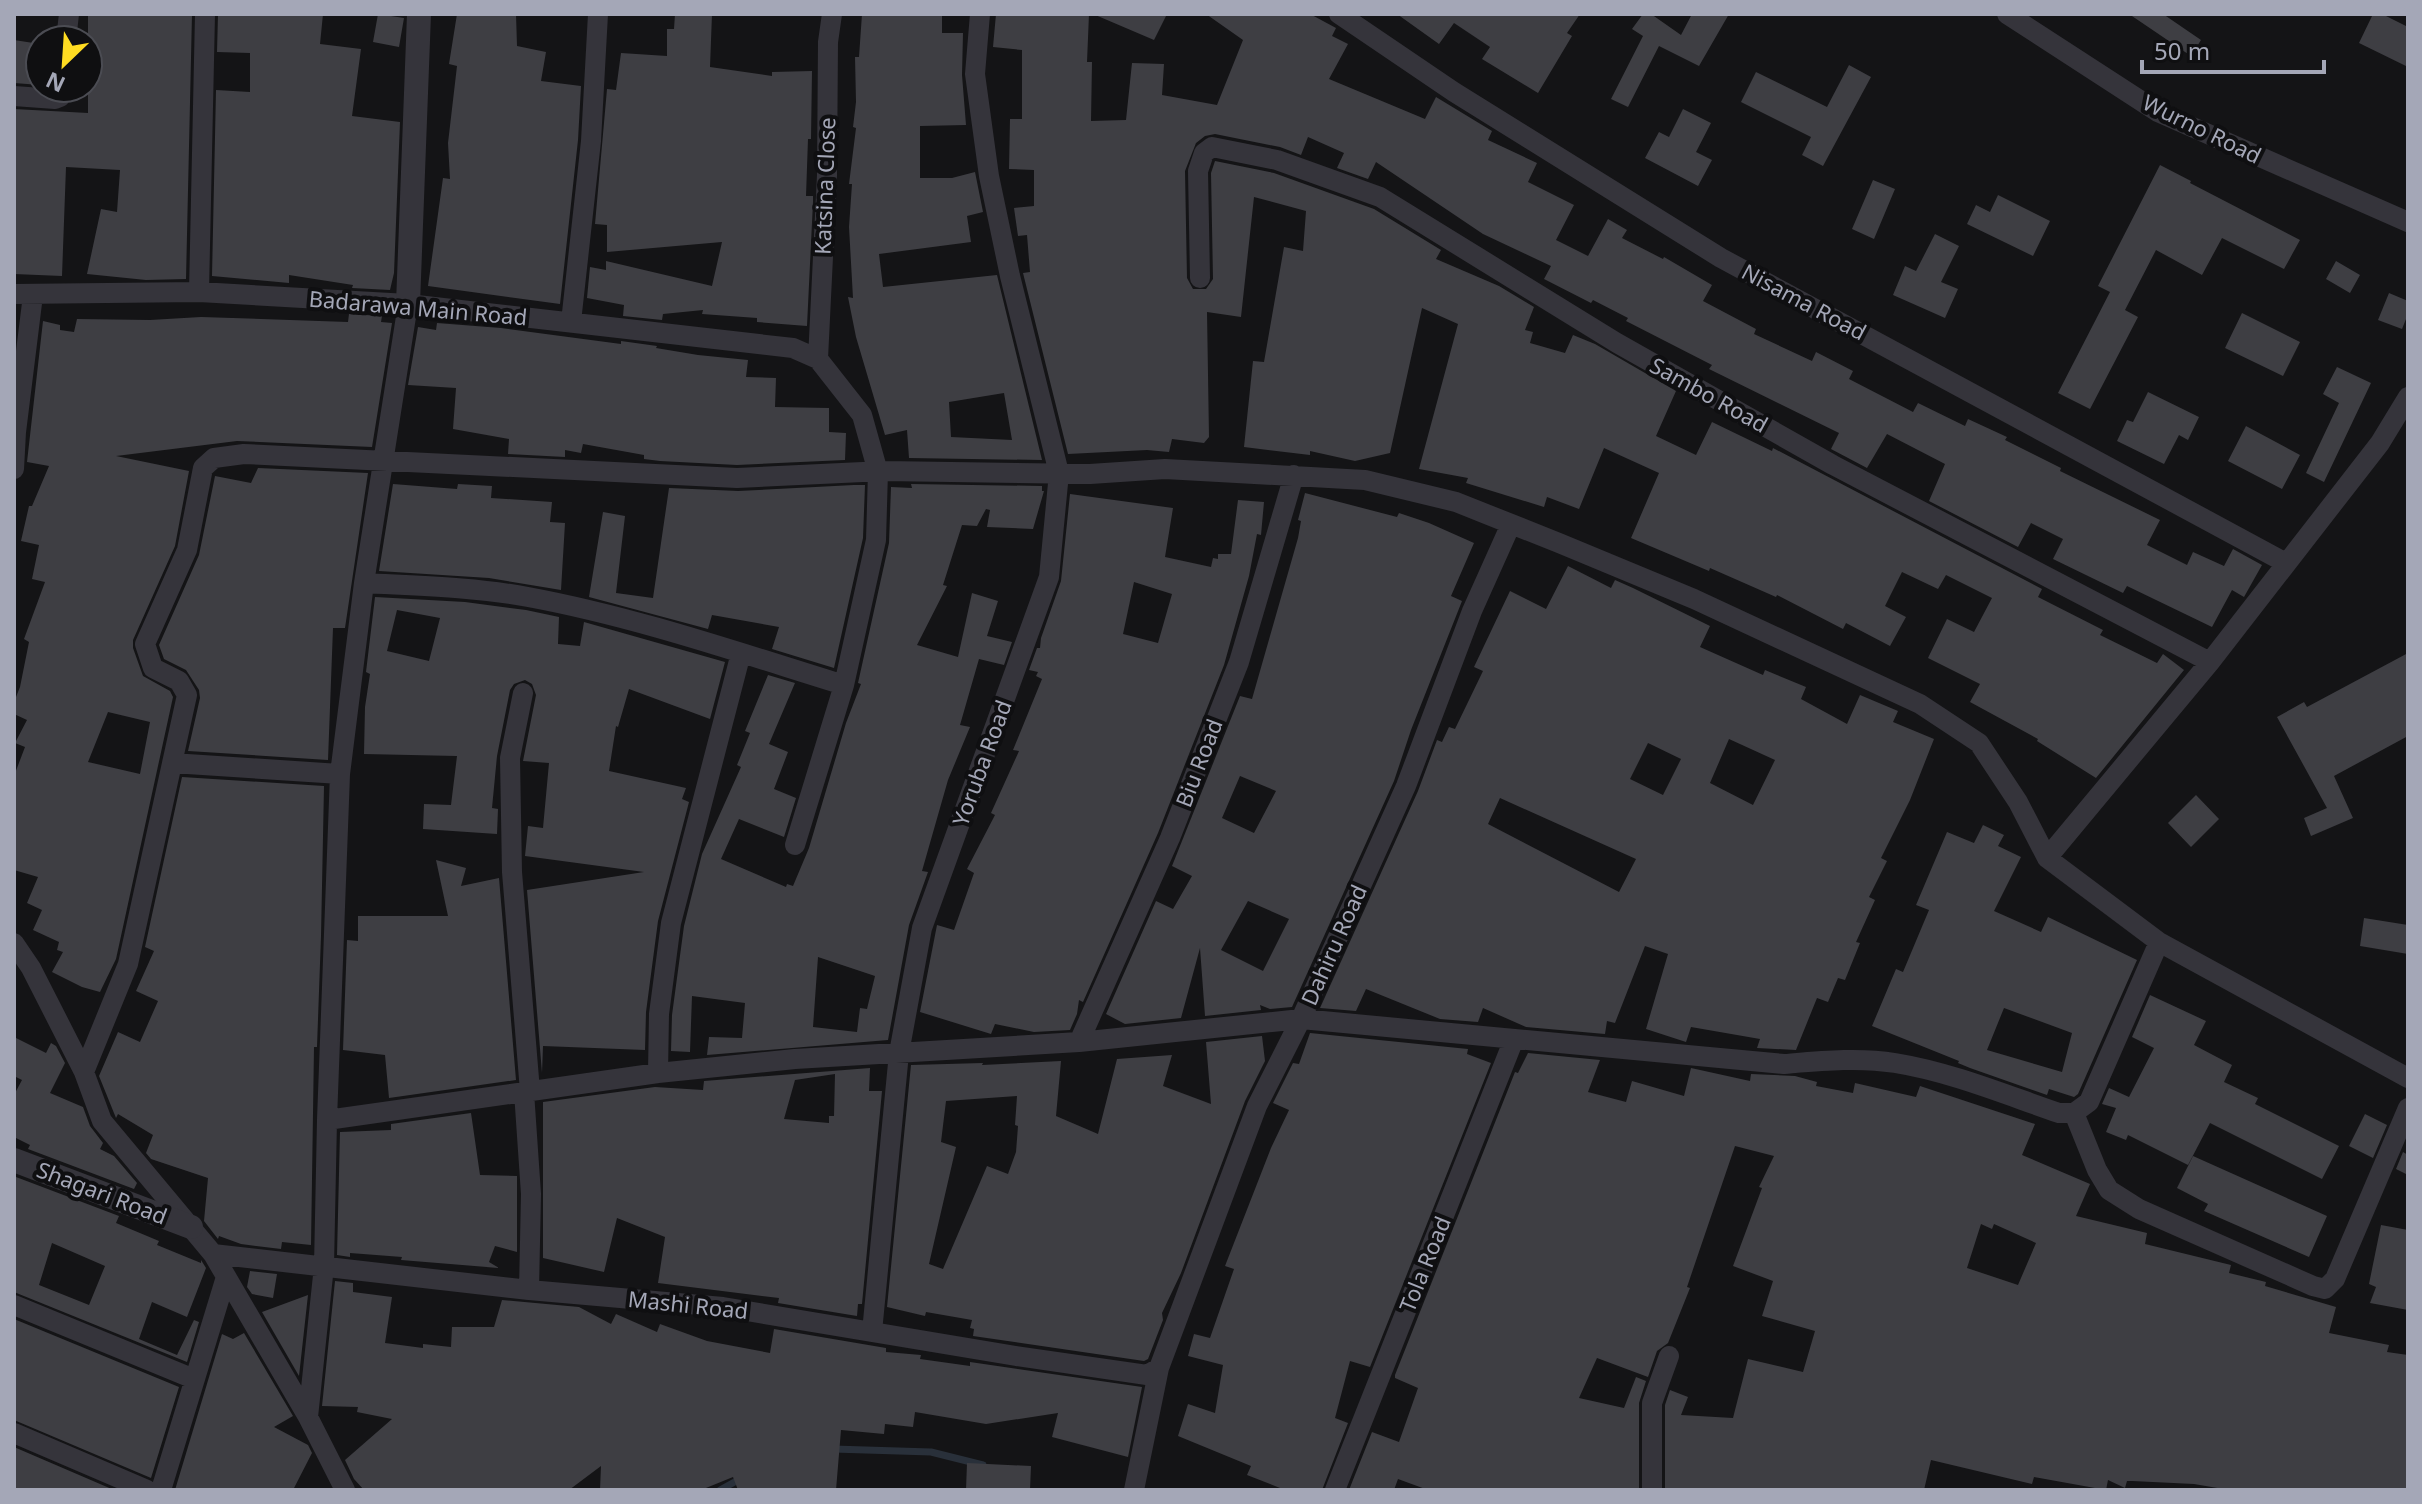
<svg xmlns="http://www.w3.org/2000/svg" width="2422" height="1504" font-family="'Noto Sans',sans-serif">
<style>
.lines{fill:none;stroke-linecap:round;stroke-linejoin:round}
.stream{stroke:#29303a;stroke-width:7}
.building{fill:#3e3e43;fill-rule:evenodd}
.minor{stroke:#35343b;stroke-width:20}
.tertiary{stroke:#35343b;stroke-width:24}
.labels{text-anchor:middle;stroke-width:8;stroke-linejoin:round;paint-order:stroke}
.street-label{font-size:22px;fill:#a4a7b7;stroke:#0f0f11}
</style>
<rect width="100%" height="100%" fill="#141416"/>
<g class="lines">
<path class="stream" d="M833 1449 931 1452 983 1465
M720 1490 740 1479"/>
</g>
<path class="building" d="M88 14H192L186 279 146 280 87 274 101 209 117 212 120 170 66 167 62 276 14 274V109L88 113Z
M218 14H323L320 44 361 49 352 116 400 122 394 273 390 290 352 288 353 285 289 275V283L212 276 216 90 250 92V53L217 52Z
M378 14 404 18 399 47 373 42Z
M457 14H516L517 46 546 52 541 81 581 86 578 140 560 304 428 286 443 178 450 179 448 143 457 66 449 64Z
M675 14H712L710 67 772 76V72L812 71 811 139H808L806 196H813V202L807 326 757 322V318L702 314 703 310 663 314 662 320 623 316 624 305 587 298 590 267 606 270V261L712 286 722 242 607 252V225L595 224 607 89 616 90 621 53 667 56V29H674Z
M862 14H942V33H963L962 75 966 125 920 126V178H952L975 172 983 212 967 216 971 242 879 254 883 287 997 275 1042 460 909 458 907 430 885 435 856 337 848 297 853 298 849 227 852 184H849L856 128 853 127 856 102 855 57H859ZM1004 393 1012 440 951 437 949 402Z
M996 14H1089L1087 62H1092L1091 121 1126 120 1132 63 1164 64 1162 95 1217 105 1243 40 1206 14H1310L1336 28 1332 36 1348 44 1329 79 1425 119 1436 97 1492 131 1488 140 1537 163 1528 182 1574 205 1556 240 1588 256 1608 219 1627 230 1622 238 1663 259 1664 257 1712 285 1703 301 1756 329 1754 334 1812 361 1816 352 1853 371 1849 379 1913 412 1918 403 1965 426 1968 419 2007 437 2005 440 2061 468 2060 471 2160 520 2147 545 2187 565 2193 552 2224 566 2233 549 2262 565 2244 597 2232 590 2212 627 2127 586 2123 593 2053 559 2063 539 2031 523 2018 547 1929 501 1945 464 1887 434 1867 468 1831 449 1839 433 1709 369 1712 365 1626 321 1628 318 1593 300 1591 303 1544 279 1551 266 1483 234 1376 162 1368 179 1337 168 1344 153 1308 137 1301 155 1280 147 1215 134 1205 136 1196 143 1185 171 1187 278 1193 289H1206L1213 279 1211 173 1215 161 1274 173 1374 209 1441 250 1436 259 1499 286 1534 307 1525 330 1533 332 1530 343 1565 353 1573 335 1595 344 1676 391 1656 436 1696 455 1712 422 1772 451 1773 448 2042 589 2038 597 2103 630 2100 635 2157 663 2163 654 2184 670 2096 778 2037 741 2038 739 1970 702 1980 684 1928 658 1947 619 1974 632 1992 598 1946 575 1938 589 1902 572 1885 606 1906 617 1890 646 1846 623 1843 629 1777 595 1776 597 1710 568 1709 571 1631 538 1659 473 1604 448 1579 509 1547 497 1544 507 1466 483 1468 478 1419 469 1458 324 1422 308 1390 453 1355 461 1310 451V455L1244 447 1253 361 1264 362 1284 247 1303 251 1306 211 1254 197 1241 317 1207 312 1209 437 1204 443 1172 439 1169 452 1147 450 1068 454 1023 273 1030 272 1027 235 1018 236 1014 208 1034 206V170L1009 169 1010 119H1022V50L993 47Z
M1093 14H1167L1154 40Z
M1397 14H1580L1567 33 1572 36 1538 93 1482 59 1490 47 1454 23 1439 44Z
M1643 14H1651L1681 35 1692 14H1729L1699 66 1659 46 1628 107 1611 99 1643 36 1632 29Z
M2129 14H2163L2201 40 2191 56Z
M2373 14H2382L2408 27V67L2359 43Z
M14 40 40 44V85L14 83Z
M1849 65 1871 77 1823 166 1802 155 1811 137 1741 102 1756 72 1827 107Z
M1683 109 1711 123 1696 152 1712 160 1698 186 1645 158 1659 132 1669 137Z
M2160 165 2191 181 2190 183 2300 240 2284 269 2222 238 2202 275 2156 250 2125 310 2138 317 2090 409 2058 393 2110 292 2098 286Z
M1873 180 1895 189 1874 239 1852 229Z
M1998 195 2050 221 2033 256 1967 224 1976 205 1990 212Z
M1935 234 1959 246 1941 282 1958 289 1945 318 1893 295 1905 266 1916 271Z
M2336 261 2360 275 2350 293 2326 279Z
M2389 293 2408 301V314L2402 329 2378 320Z
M2242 313 2300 342 2283 376 2225 348Z
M349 314 382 316 381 322 392 323 372 447 237 441 116 456 189 471 175 546 133 640V648L143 676 170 691 173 697 116 959 100 992 82 987 52 972 63 952 57 950 59 942 33 930 42 910 27 903 38 877 14 870 16 785 14 776 25 747 15 743 27 720 14 714V702L20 687 29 642 24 639 45 582 32 579 39 545 21 541 29 506H32L49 466 27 462 43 321 60 325V330L74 332 77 319 150 320 201 317 348 322ZM108 712 150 722 140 774 88 762Z
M437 323 501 328 621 344V341L657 346 656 348 698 355 748 360 746 377 776 378 775 407 829 408V432L846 433 845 460 737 465 660 461 644 459V455L583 444 581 453 565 450V457L508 454 509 439 453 429 456 388 408 385 418 327 436 330Z
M2337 367 2371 383 2324 482 2306 473 2339 403 2323 394Z
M2148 392 2199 417 2188 440 2179 435 2164 464 2117 441 2127 420 2133 422Z
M2246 426 2300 455 2282 489 2228 461Z
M258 468 368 473 345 628H333L328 760 188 751 200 698 199 690 186 670 164 659 159 645 199 555 215 476 251 483Z
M393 484 457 489 458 484 492 486 491 498 552 502 550 522 565 523 561 590 489 578 379 571Z
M911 484 1042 486V491H1044L1033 529 987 527 990 510 986 509 977 526 962 525 943 585 947 586 917 645 958 657 972 593 998 601 987 636 1012 642 1004 665 979 659 960 725 970 727 948 780 922 871 928 872 909 925 888 1040 707 1055 709 1037 742 1038 745 1003 692 996 690 1052 671 1051 672 1015 684 926 702 854 741 767 737 765 750 733 745 731 768 675 795 683 769 744 788 752 774 789 796 798 784 837 739 819 721 859 786 887 787 884 793 886 809 848 846 723 861 684 858 683 889 543 891 487 912 488ZM818 957 875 976 867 1009 860 1008 857 1032 813 1027Z
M854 485H865L863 538 834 668 772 649 779 627 712 615 708 629 589 597 603 512 625 516 616 593 653 598 669 488 738 491Z
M1305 493 1397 517 1399 513 1429 523 1474 543 1451 596 1462 601 1411 730 1394 781 1292 1007 1270 1009 1260 1005 1261 1010 1205 1016 1200 948 1181 1018 1125 1024 1106 1014 1156 901 1173 909 1192 876 1172 866 1240 696 1252 699 1298 538 1301 521 1298 520ZM1240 776 1276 791 1254 833 1222 818ZM1248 901 1289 919 1263 971 1221 950Z
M1070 494 1173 508 1165 557 1211 567 1213 558 1218 559V554H1231L1238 500 1264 502 1261 535 1257 534 1249 576 1224 665 1158 833 1083 1002 1079 1000 1077 1014 1070 1030 1034 1032 995 1024 991 1034 920 1012 937 925 954 930 974 873 967 869 995 815 991 813 1019 751 1013 750 1042 679 1036 676 1038 672 1029 670 1037 648H1040L1041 638 1061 581ZM1134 582 1172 594 1158 643 1123 634Z
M1568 566 1611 588 1615 580 1633 588 1710 626 1700 647 1763 675 1765 670 1806 687 1801 699 1847 724 1860 695 1898 711 1893 722 1934 739 1910 800 1881 858 1887 861 1869 897 1875 900 1856 942 1860 943 1845 980 1838 978 1828 1002 1817 998 1796 1050 1757 1048 1760 1039 1691 1027 1686 1042 1646 1029 1668 954 1645 946 1615 1023 1607 1021 1605 1034 1526 1027 1483 1008 1478 1022 1440 1019 1366 989 1356 1011 1320 1008 1418 791 1437 740 1442 742 1449 727 1455 729 1483 671 1474 667 1510 591 1546 609ZM1729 739 1775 760 1753 805 1710 783ZM1648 743 1681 759 1663 795 1630 779ZM1500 798 1636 859 1619 892 1488 824Z
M375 597 465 602 526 610 559 617 558 644 580 646 584 622 725 662 710 719 629 689 618 727 616 726 609 771 686 788 682 799 689 802 658 921 646 1012 645 1050 543 1046 542 1073 527 890 644 872 525 856 528 826 543 828 549 763 523 761 536 695 532 684 525 680 514 684 510 690 497 756 492 808 498 809 497 834 423 829 424 804 451 805 457 756 364 754 365 707 370 674 366 672ZM397 610 440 618 429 661 387 651Z
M2408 653V736L2334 776 2353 818 2311 836 2304 818 2327 808 2277 717 2304 702 2307 707Z
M182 777 324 786 321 936 317 1047H314L311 1245 282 1242 281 1249 241 1244 219 1236 218 1239 204 1221 208 1178 151 1159 146 1153 153 1135 118 1114 116 1118 99 1076 118 1032 140 1042 158 1001 136 991 154 951 145 947Z
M2196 795 2219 819 2191 847 2168 823Z
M1983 825 2004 835 1998 846 2021 857 1994 911 2041 932 2048 917 2137 960 2078 1094 2074 1097 2049 1089 2047 1095 1970 1068 1958 1063 1959 1061 1872 1026 1896 969 1903 972 1929 910 1916 905 1947 832 1974 843ZM2004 1008 2072 1033 2062 1072 1987 1050Z
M436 860 466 868 461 886 499 878 516 1080 389 1098 385 1055 343 1050 347 940 358 941V916H448Z
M2364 918 2408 925V954L2360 946Z
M2150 995 2206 1021 2194 1045 2232 1065 2224 1082 2258 1098 2255 1104 2339 1146 2322 1179 2210 1123 2188 1165 2128 1135 2126 1140 2106 1132 2116 1108 2102 1104 2109 1088 2129 1097 2154 1048 2132 1037Z
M1310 1033 1468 1049 1467 1054 1491 1063 1370 1367 1350 1361 1335 1418 1348 1423 1322 1490H1285L1247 1475 1251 1466 1178 1436 1188 1404 1215 1413 1223 1365 1188 1356 1194 1334 1210 1338 1234 1269 1225 1266 1271 1148 1289 1110 1273 1103 1293 1063 1299 1064Z
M1262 1036 1265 1061 1245 1101 1181 1273 1162 1313 1163 1320 1148 1359 1144 1361 973 1336 974 1329 970 1328 972 1320 926 1312 925 1316 887 1307 911 1065 983 1063 982 1065 1061 1061 1056 1116 1098 1134 1117 1059 1172 1055 1163 1086 1211 1104 1206 1042ZM1017 1096 1015 1125 1018 1126 1016 1152 1008 1174 987 1166 943 1269 929 1264 956 1147 941 1142 946 1101Z
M14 1037 46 1053 51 1043 56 1046 65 1063 50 1093 83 1107 90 1126 103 1143 100 1149 114 1156 137 1183 134 1189 28 1149 30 1145 14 1137V1095L22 1080 14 1076Z
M1528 1053 1600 1060 1588 1092 1626 1102 1632 1081 1684 1096 1691 1068 1750 1081 1751 1074 1795 1076 1817 1082 1816 1086 1853 1093 1855 1083 1916 1097 1920 1086 2035 1124 2022 1155 2090 1184 2076 1216 2147 1233 2145 1244 2231 1265 2229 1273 2266 1282 2265 1286 2336 1307 2329 1333 2389 1345 2387 1352 2408 1355V1490H2229L2194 1484 2132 1481H2127L2125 1488 2108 1480 2106 1490 2034 1477 2032 1484 1931 1460 1924 1490H1665V1405L1670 1390 1688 1397 1681 1415 1733 1418 1748 1359 1803 1372 1815 1331 1762 1316 1773 1281 1733 1266 1762 1188 1759 1187 1774 1156 1735 1146 1687 1287 1690 1288 1668 1343 1657 1351 1648 1377 1597 1358 1579 1398 1624 1408 1636 1377 1646 1381 1639 1403V1490H1428L1398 1479 1394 1490H1349L1372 1432 1399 1442 1418 1388 1395 1378V1375L1515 1072 1518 1073ZM1981 1224 1992 1229 1994 1224 2036 1243 2018 1285 1967 1268Z
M870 1068 869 1091H882L862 1304H858L857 1316 778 1303 779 1298 658 1283 665 1237 617 1218 604 1272 543 1258V1102L655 1087 703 1090 704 1081ZM835 1074 834 1116H829V1123L784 1119 795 1080Z
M471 1113 480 1175 517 1176V1252L495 1246 489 1262 499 1268 401 1260 402 1257 350 1253V1257L337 1255 340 1132 391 1130V1124Z
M2365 1114 2387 1125 2373 1158 2349 1146Z
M2403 1152 2408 1155V1175L2396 1169Z
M2193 1156 2327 1216 2309 1257 2204 1211 2208 1204 2177 1188Z
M16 1177 119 1216 116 1223 159 1241 157 1245 201 1263V1260L206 1268 187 1317 152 1302 139 1339 177 1355 194 1320 199 1322 187 1362 14 1292ZM52 1243 105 1266 89 1305 39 1285Z
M2381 1225 2408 1230V1310L2370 1303 2376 1287 2369 1284Z
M250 1271 277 1274 273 1298 252 1294 247 1287Z
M335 1281 353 1283V1292L392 1297 385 1343 423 1348V1344L451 1347 452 1327H494L502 1300 579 1307 611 1324 616 1314 657 1332 660 1324 707 1341 770 1353 774 1329 886 1348V1352L921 1355 920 1359 970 1366V1362L1142 1387 1128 1457 1052 1437 1058 1413 986 1424 915 1412 913 1427 885 1424 884 1434 841 1430 836 1490H738L733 1477 701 1490H600L601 1466 569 1490H364L354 1479 345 1460 392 1419 357 1412 358 1407 322 1406Z
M308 1295 299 1376 262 1312Z
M14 1319 179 1387 151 1478 14 1420Z
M244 1333 293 1416 274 1427 308 1445 312 1453 293 1490H175L222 1334 233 1339Z
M14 1447 114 1490H14Z
M967 1463 1031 1466 1030 1490H966Z"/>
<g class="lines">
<path class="minor" d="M1339 14 1454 92 1721 258 2286 563
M2007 14 2158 112 2408 222
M66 40 69 14
M14 96 55 99 60 97 63 88
M1200 278 1198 171 1204 153 1212 147 1277 160 1380 197 1617 343 1833 465 2210 662
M199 292 205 14
M14 294 199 292 408 304 793 348 818 359 862 415 878 472 876 540 844 685 795 845
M571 322 591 141 598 14
M818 359 827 175 828 42 832 14
M2408 397 2380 443 2210 662 2047 858 2159 942 2408 1078
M14 469 16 432 33 295
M364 583C418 586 474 587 528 597 636 617 740 653 844 685
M523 693 510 758 512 872 530 1091
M172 763 340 774
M14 943 31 968 84 1072 102 1121 213 1254 308 1417 345 1490
M1079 1042 1170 838 1239 662 1294 475
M84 1072 128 964 187 695 179 681 153 668 145 644 187 550 203 468 214 458 244 454 737 478 884 471 1090 474 1165 469 1365 480 1456 502 1559 543 1694 599 1920 704 1979 743 2018 802 2047 858
M658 1073 659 1014 671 923 741 653
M524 1092 531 1194 529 1290
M2074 1113 2097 1170 2109 1190 2139 1209 2313 1286 2325 1289 2335 1279 2408 1108
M327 1120 658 1073 795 1059 1079 1042 1301 1019 1784 1064C1820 1061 1859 1057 1895 1063 1951 1072 2006 1095 2059 1113H2074L2089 1102 2159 942
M213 1254 529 1290 723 1307 1016 1356 1147 1375 1159 1368
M14 1305 194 1379
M872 1332 899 1053 922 928 1049 577 1059 473 1010 276 989 176 975 74 980 14
M308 1417 324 1266 327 1120 340 774 364 583 408 304
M14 1433 147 1490
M161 1490 226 1277
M1134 1490 1159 1368 1257 1106 1301 1019 1406 786 1472 611 1511 524
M1335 1490 1514 1039
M1652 1490V1403L1669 1356"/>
<path class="tertiary" d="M408 304 419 14
M14 1160 191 1227"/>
</g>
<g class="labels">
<g class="street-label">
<text transform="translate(2202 129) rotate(26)" y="8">Wurno Road</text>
<text transform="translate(825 186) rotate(-88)" y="8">Katsina Close</text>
<text transform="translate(1804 302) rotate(28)" y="8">Nisama Road</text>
<text transform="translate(418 308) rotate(5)" y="8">Badarawa Main Road</text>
<text transform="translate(1709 395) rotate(29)" y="8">Sambo Road</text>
<text transform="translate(982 763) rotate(-70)" y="8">Yoruba Road</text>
<text transform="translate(1199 763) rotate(-69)" y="8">Biu Road</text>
<text transform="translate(1334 945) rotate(-66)" y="8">Dahiru Road</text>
<text transform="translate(102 1193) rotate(21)" y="8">Shagari Road</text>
<text transform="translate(1425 1264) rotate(-68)" y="8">Tola Road</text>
<text transform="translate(688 1305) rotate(6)" y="8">Mashi Road</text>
</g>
</g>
<rect width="2422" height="1504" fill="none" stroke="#a4a7b7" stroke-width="32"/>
<g transform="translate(64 64) rotate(205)"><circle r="38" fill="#0f0f11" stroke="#4b4c53" stroke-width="2"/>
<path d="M0-6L14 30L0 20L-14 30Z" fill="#ffdc22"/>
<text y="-12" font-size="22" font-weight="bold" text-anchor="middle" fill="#a4a7b7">N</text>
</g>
<path d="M2142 60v12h182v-12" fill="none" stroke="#a4a7b7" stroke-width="4"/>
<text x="2154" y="60" font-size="24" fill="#a4a7b7" stroke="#0f0f11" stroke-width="6" paint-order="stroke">50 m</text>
</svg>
